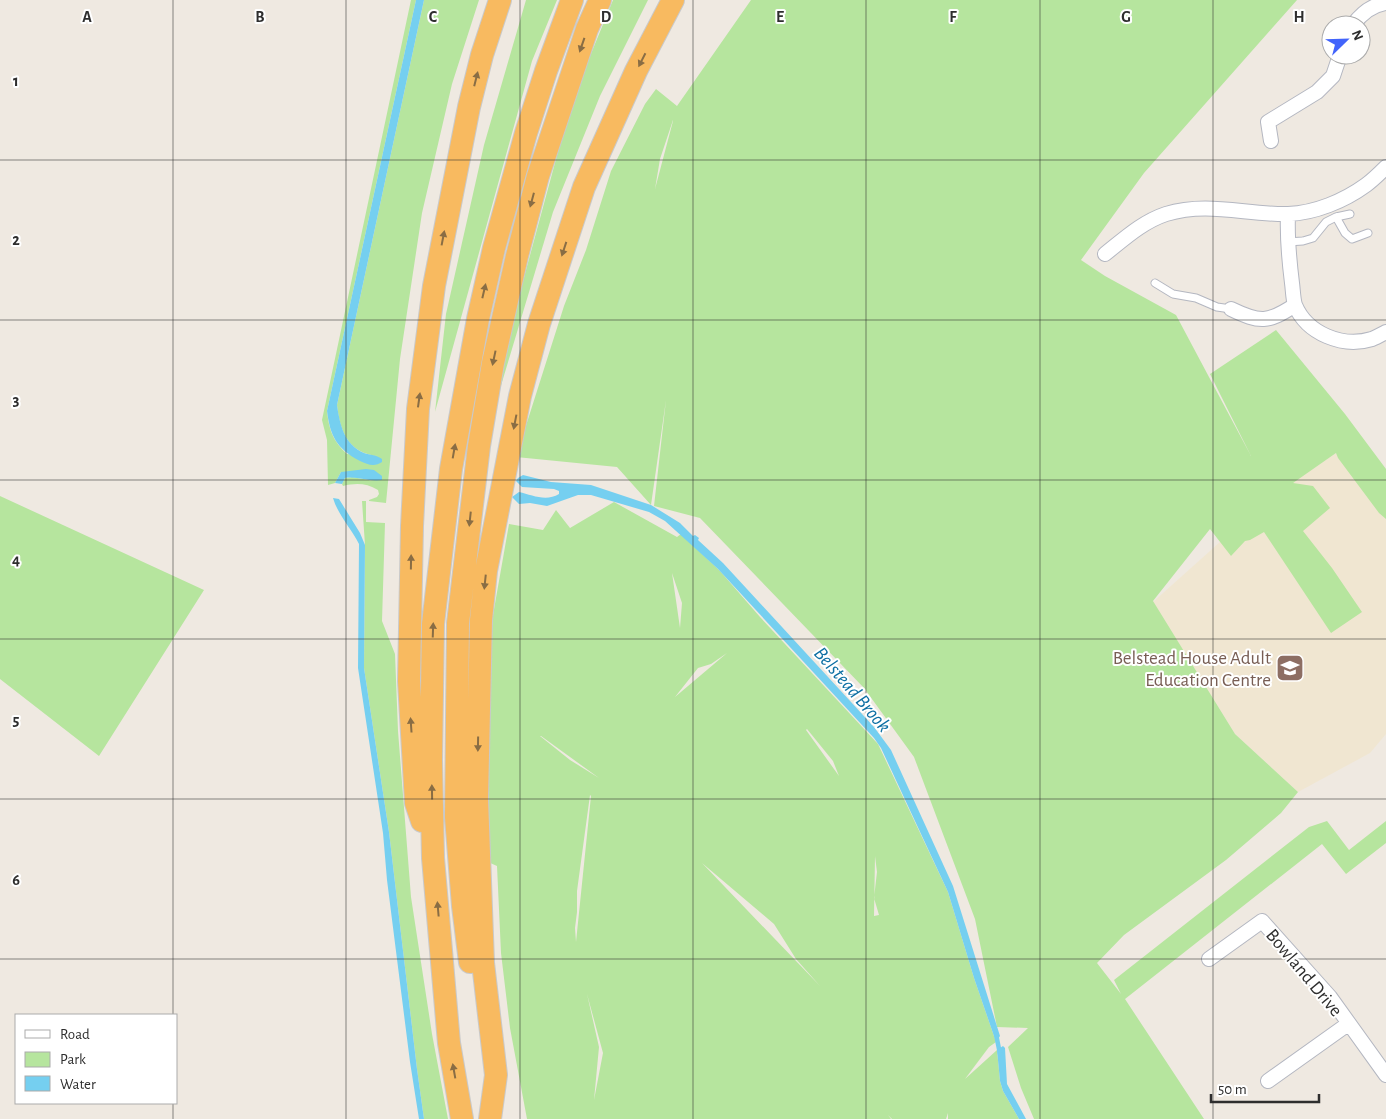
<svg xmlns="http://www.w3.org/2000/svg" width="1386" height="1119" font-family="'Alegreya Sans',sans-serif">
  <rect width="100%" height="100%" fill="#efe9e1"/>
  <!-- education -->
  <path fill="#f0e6d1" d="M1336,453l50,61v220l-16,19 -72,39 -63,-58 -82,-132 67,-60 72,-59z"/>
  <!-- green -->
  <path fill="#b6e59e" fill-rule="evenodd" d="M411,0h5l-89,411c2,19 6,30 20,43l32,2c-31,-2 -39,-25 -42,-51l87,-405h55l-27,84 -30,129 -22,146 -14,144 -17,-2v-1l8,-3 2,-3 -1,-4c-12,-7 -22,-7 -35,-4l-1,-2 3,-6 7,-1 22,4 -33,-9 -6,11 -7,2 -1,-45 -5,-20z
    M526,0h31l-25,61 -97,351 11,-98 38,-169z
    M613,0h35l-48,96 -47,116 -56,187 9,-55 66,-244z
    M751,0h546l-153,173 -63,87 24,16 71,39 75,141 -41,-82 66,-44 69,84 41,55v50l-7,-6 -41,-55 -2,-5 -43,30 20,3 17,22 -27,23 29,37 30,44 -31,21 -67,-101 -14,8 -5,1 -14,15 -21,-27 -57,72 82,133 63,58 -17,21 -55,47 -102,75 -27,28 24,31 -7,-14 195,-153 18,-6 22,29 37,-29v22l-40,31 -24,-30 -197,155 79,120h-170l-13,-31 -13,-41 20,-19 -31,-1 -22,-108 -61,-162 -50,-69 -164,-170 -46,-12 12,-106 -15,105 -34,-38 -101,-10 48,-151 22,-56 25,-79 34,-67 11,-15 21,17zM673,120v1l-18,68 5,-30z
    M0,496l204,94 -105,166 -99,-77z
    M362,501h4v21l19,1 -3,98 13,33 3,77 13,166 21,137 16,85h-24l-7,-50 -28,-237 -25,-164 1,-123z
    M614,502l63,35 4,-3 39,37 40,46 118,127 70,148 26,86 22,64 -7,5 -24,32 32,-29 3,31 3,10 16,28h-71v-6l-2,6h-54l-4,-4 3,4h-364l-17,-91 -9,-75 -4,-87 -9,-4 -2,-162 7,-85 16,-91 34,6 13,-20 14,18zM672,573l10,30 -2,25zM727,653l-52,44 23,-29 13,-4zM807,729l26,32 6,15 -33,-46zM540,736h1l58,42 -29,-18zM590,795l1,1 -15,146 -1,-14 2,-16v-21zM875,856l2,16 -3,26 5,17 -5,1zM702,863l72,61 22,35 24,27zM587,994l16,59 -9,47 5,-53z"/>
  <!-- water -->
  <path fill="#75cff0" d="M416,0h8l-87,405c3,20 7,39 27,48 6,2 13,2 18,6v3c-7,5 -14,3 -22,-1 -23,-12 -30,-25 -33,-50z
    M366,469l8,1 8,6v4c-13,2 -24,-4 -37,-2l-3,6 -7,-1 6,-11z
    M523,475l28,7 40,3 60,20 29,18 13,13 2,-1 4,3 -1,2 25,23 151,164 17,23 62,136 47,150 -4,6 -22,-64 -26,-86 -67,-144 -7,-10 -156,-169 -53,-48 -16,-9 -58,-17h-13l-31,11 -17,-3 -11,1 -7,-7 7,-5c13,3 27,10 40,2v-3l-5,-2 -32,-2 -6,-6 2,-3z
    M333,498l6,1 21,34 5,12 -1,123 25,164 28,237 7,50h-5l-9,-57 -23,-182 -4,-47 -25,-165 1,-124c-8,-16 -21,-29 -26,-46z
    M1003,1046l2,2 2,36 19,35h-7l-16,-28 -3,-10 -3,-31z"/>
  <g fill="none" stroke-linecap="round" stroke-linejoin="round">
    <!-- stream -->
    <path stroke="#75cff0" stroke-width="4.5" d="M996,1034l4,20"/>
    <defs>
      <path id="service" d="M1336,217l9,16 7,6 16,-6
        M1287,242l16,-1 10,-3 13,-16 10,-5 14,-3
        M1155,283l18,11 23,4 21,9 14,2"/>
      <path id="minor" d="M1353,25c8,-11 19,-20 33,-22
        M1271,141l-3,-19 49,-30 16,-16 7,-21
        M1288,214c-1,23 1,45 4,69 1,7 1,16 3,22 12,29 48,43 77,34 5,-2 10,-5 14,-7
        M1105,254c19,-15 37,-32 61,-40 42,-13 80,1 122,0 27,-1 56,-13 78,-29 7,-5 14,-12 20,-18
        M1231,309c29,14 37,14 64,-4
        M1209,959l53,-38 68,76 56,78
        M1268,1081l80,-57"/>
      <path id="trunk" d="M422,821l-6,-18 -7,-122 3,-155 6,-117 16,-123 35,-179 13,-52 18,-55
        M470,962l-7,-56 -7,-89 2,-194 21,-177 14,-83 24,-107 21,-80 49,-147 13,-29
        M462,1119l-13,-76 -16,-185 -2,-98 2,-136 18,-155 27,-150 16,-71 32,-115 20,-62 26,-71
        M490,1119l6,-44 -13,-112 -6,-164 4,-179 5,-49 34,-175 19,-72 45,-137 52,-116 37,-71"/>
    </defs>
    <!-- service casing -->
    <use href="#service" stroke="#b4b7c1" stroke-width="9"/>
    <!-- minor casing -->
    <use href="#minor" stroke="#b4b7c1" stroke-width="16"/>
    <!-- trunk casing -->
    <use href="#trunk" stroke="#c9c9c9" stroke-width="24"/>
    <!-- service -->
    <use href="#service" stroke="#fff" stroke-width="7"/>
    <!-- minor -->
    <use href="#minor" stroke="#fff" stroke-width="14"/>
    <!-- trunk -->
    <use href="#trunk" stroke="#f8ba60" stroke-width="22"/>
  </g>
  <!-- one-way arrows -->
  <defs><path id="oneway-solid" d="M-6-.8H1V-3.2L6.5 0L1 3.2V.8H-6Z" transform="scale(1.25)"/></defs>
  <g fill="#896d44">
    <use href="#oneway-solid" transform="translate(582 45) rotate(109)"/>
    <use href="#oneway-solid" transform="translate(642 60) rotate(117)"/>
    <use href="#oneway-solid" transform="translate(476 79) rotate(-76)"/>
    <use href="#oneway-solid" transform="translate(532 200) rotate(105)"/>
    <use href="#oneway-solid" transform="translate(443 238) rotate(-79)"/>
    <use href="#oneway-solid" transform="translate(564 249) rotate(108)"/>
    <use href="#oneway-solid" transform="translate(484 291) rotate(-77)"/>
    <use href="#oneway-solid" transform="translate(494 358) rotate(102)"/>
    <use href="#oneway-solid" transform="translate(419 400) rotate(-82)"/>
    <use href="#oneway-solid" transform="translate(515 422) rotate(101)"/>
    <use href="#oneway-solid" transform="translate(454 451) rotate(-80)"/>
    <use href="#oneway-solid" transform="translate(470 519) rotate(96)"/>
    <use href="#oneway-solid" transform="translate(411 562) rotate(-89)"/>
    <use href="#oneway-solid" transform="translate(485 582) rotate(96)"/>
    <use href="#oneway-solid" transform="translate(433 630) rotate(-88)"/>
    <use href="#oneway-solid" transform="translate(411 725) rotate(-94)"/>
    <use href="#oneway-solid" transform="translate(478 744) rotate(91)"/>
    <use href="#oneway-solid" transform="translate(432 792) rotate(-91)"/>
    <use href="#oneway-solid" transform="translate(438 909) rotate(-95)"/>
    <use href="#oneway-solid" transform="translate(454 1071) rotate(-100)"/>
  </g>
  <!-- grid -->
  <path fill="none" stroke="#2e2e2e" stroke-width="1" stroke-opacity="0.55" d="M173,0v1015M346,0v1119M520,0v1119M693,0v1119M866,0v1119M1040,0v1119M1213,0v1119M0,160h1386M0,320h1386M0,480h1386M0,639h1386M0,799h1386M0,959h1386M173,1103v16"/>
  <!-- icons -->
  <defs>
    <symbol id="school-square" viewBox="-11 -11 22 22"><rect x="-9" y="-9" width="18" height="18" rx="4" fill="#8d6e63" stroke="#fff"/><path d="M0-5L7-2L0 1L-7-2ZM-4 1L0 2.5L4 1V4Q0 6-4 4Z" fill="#fff"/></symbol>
  </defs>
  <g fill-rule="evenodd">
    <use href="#school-square" x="1274" y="652" width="32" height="32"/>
  </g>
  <g text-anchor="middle" stroke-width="4" stroke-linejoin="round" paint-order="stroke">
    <!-- education labels -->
    <g font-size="19" fill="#785e54" stroke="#fff" text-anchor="end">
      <text x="1271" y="664">Belstead House Adult<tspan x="1271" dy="22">Education Centre</tspan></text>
    </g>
    <!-- street labels -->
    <g font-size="19" fill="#2e2e2e" stroke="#fff">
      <text transform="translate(1305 972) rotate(50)" y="7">Bowland Drive</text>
    </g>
    <!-- water labels -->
    <g font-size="20" font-style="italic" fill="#0d6fa3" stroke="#fff">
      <text transform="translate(853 689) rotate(49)" y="7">Belstead Brook</text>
    </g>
  </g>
  <g font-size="16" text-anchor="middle" font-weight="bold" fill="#2e2e2e" stroke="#fff" stroke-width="4" stroke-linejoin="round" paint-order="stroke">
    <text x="87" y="22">A</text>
    <text x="260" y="22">B</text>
    <text x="433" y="22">C</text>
    <text x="606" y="22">D</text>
    <text x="780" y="22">E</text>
    <text x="953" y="22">F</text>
    <text x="1126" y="22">G</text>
    <text x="1299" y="22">H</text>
    <text x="16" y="86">1</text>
    <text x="16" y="245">2</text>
    <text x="16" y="405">3</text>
    <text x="16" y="565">4</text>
    <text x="16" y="725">5</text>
    <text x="16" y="885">6</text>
  </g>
  <!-- legend -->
  <rect x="15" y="1014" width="162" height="90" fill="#ffffff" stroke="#ababab"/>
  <rect x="25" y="1030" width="25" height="8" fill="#ffffff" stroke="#ababab"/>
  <text x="60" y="1039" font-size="15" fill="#2e2e2e">Road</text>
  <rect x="25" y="1052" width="25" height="15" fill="#b6e59e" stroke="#ababab"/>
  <text x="60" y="1064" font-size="15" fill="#2e2e2e">Park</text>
  <rect x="25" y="1076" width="25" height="15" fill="#75cff0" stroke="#ababab"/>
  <text x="60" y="1089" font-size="15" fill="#2e2e2e">Water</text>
  <!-- north arrow -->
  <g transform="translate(1346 40) rotate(67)"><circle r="24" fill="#ffffff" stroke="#ababab"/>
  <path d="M0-4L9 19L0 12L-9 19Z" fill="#4264fb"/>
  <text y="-8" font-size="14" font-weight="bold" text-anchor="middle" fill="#2e2e2e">N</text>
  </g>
  <!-- scale -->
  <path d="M1211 1094v8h108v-8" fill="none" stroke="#2e2e2e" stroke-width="2.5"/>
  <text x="1218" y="1094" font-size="15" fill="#2e2e2e" stroke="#ffffff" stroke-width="4" paint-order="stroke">50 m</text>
</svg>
